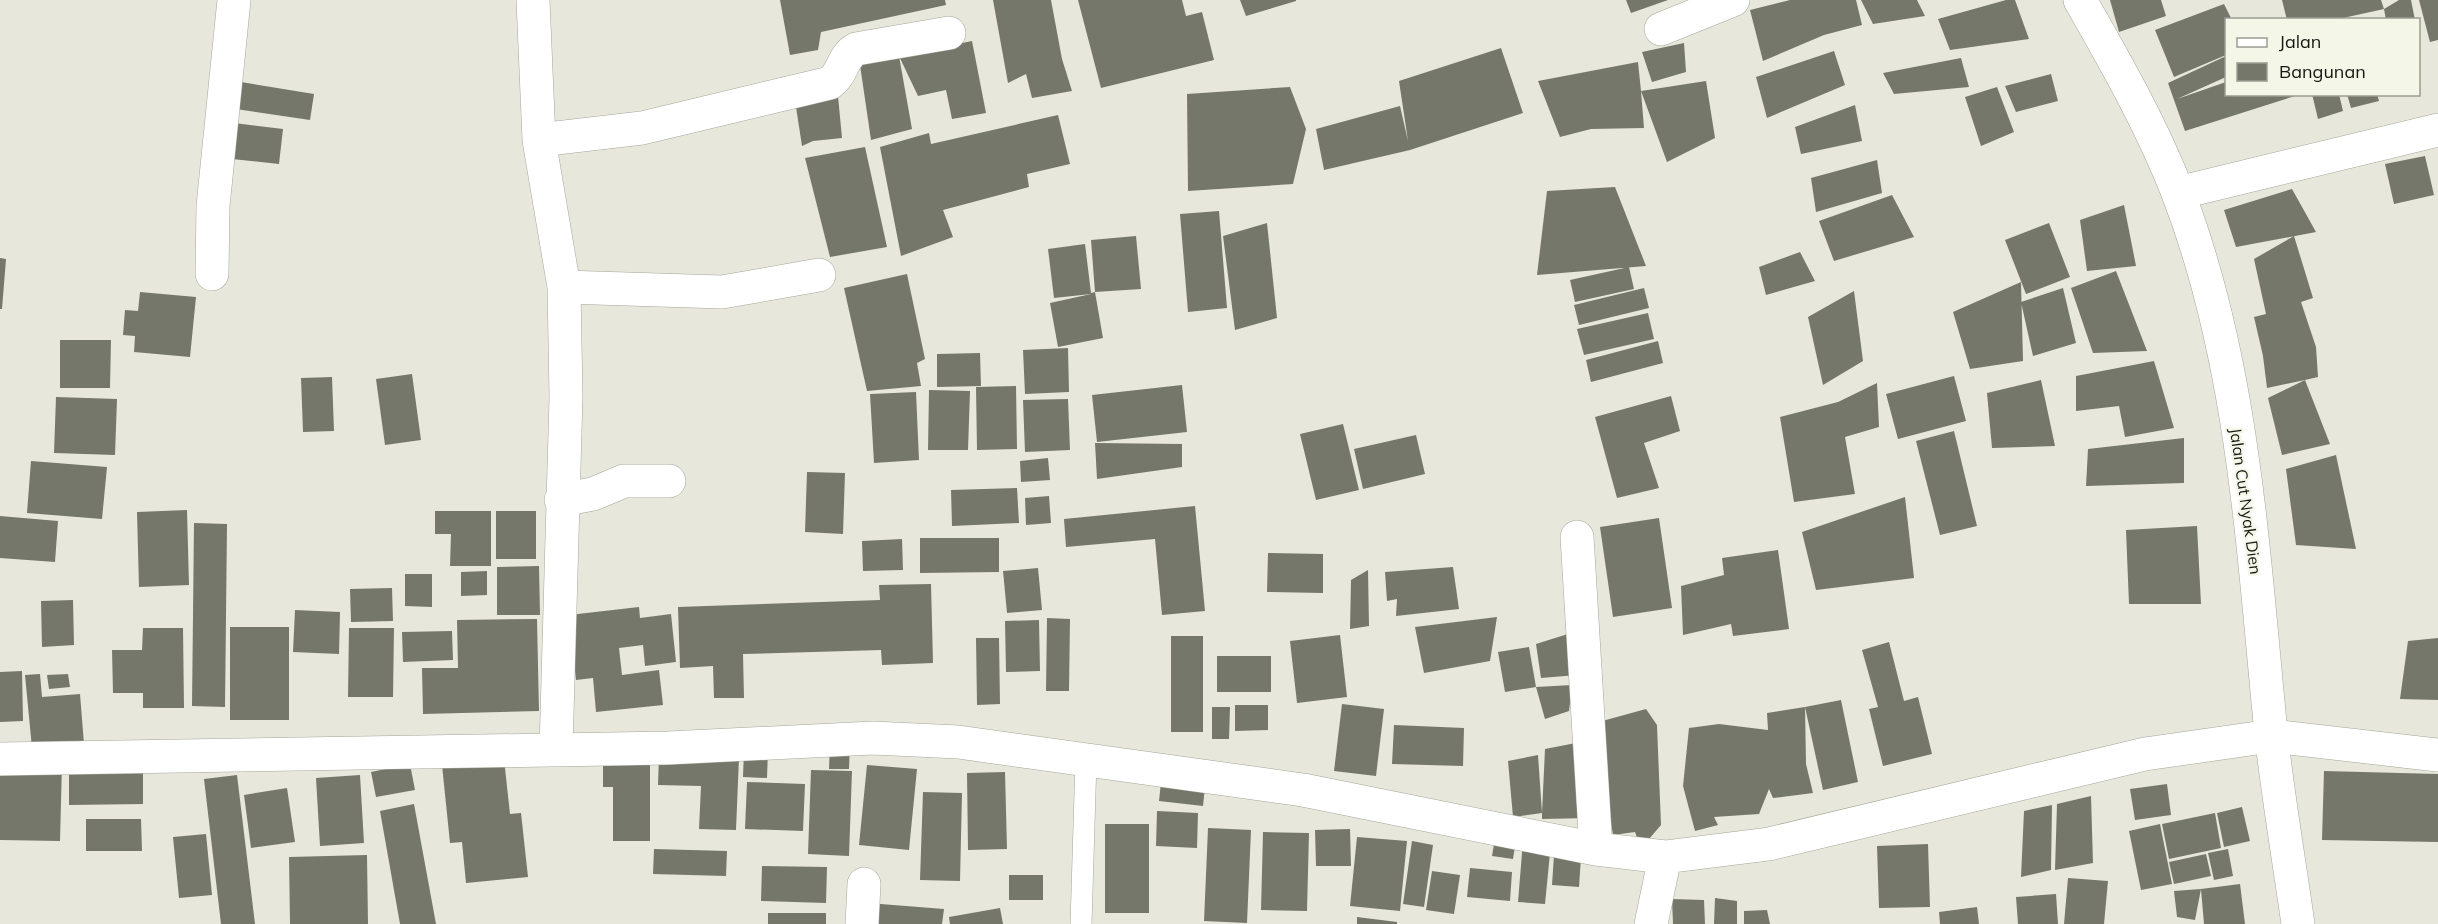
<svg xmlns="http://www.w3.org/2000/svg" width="2438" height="924" font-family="Mulish,sans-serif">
  <rect width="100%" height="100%" fill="#e7e8db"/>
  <!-- building -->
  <path fill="#76776b" d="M780,0h165l1,5 -125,27 -3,18 -28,5z
    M993,0h58l11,59 10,32 -40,7 -6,-24 -18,9z
    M1078,0h104l4,16 16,-4 12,48 -113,28z
    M1240,0h56v1l-50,15z
    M1626,0h42l-37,13z
    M1790,0h66l6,25 -38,10 -61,26 -13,-51z
    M1861,0h56l8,16 -52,8z
    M2006,0h9l14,39 -79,11 -12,-31z
    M2110,0h51l5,16 -47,16z
    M2282,0h99l3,9 -50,11h-47z
    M2399,0h12l4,20h-29l-2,-11z
    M2419,0h19v40l-8,2z
    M2224,4l8,16h-6v35l-52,22 -19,-47z
    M972,41l14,72 -34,6 -6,-29 -28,6 -19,-40z
    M1684,43l2,29 -34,10 -10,-30z
    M1501,48l22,65 -113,37 -86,20 -8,-41 84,-23 8,35 -9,-60z
    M1834,51l11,34 -78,33 -11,-41z
    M899,56l13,73 -41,11 -11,-75z
    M2226,56v21l-49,22 49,-17v12l72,1 -113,36 -17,-48z
    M1961,58l8,29 -75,7 -11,-21z
    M1638,62l3,29 65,-10 9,57 -48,24 -26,-71 3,37 -53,1 -31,8 -22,-56z
    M2051,74l7,27 -42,11 -11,-26z
    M241,82l73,12 -4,26 -74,-11z
    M1290,87l16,42 -13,55 -105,7 -1,-97z
    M1997,87l17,45 -33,14 -16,-49z
    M794,94l44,2 4,42 -29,3 -11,5z
    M2312,94h27l4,17 -25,8z
    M2347,94h30l2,7 -28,7z
    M1855,105l7,36 -61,13 -6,-27z
    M1058,115l12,49 -43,10 2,13 -86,23 10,27 -52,19 -21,-109 49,-14 2,11z
    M226,122l57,7 -4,35 -57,-6z
    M865,147l22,100 -57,10 -25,-99z
    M2425,156l9,39 -40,9 -9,-40z
    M1877,160l5,33 -66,19 -5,-34z
    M1615,187l31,79 -109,9 10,-84z
    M2292,189l24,43 -80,15 -12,-37z
    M1892,195l22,42 -80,24 -15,-40z
    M2124,205l12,61 -49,5 -7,-51z
    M1219,211l8,97 -39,4 -8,-98z
    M1267,223l10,95 -42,12 -12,-94z
    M2049,223l21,54 -44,17 -21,-54z
    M1136,236l5,53 -46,3 -4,-52z
    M2294,236l19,62 -12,4 15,45 2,30 -13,3 25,64 -48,11 -14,-57 37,-18 -38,8 -4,-32 -9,-39 12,-3 -12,-55z
    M1085,244l6,49 4,-1 8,46 -45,9 -8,-44 41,-9 -37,4 -6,-49z
    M1800,252l15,29 -49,14 -7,-28z
    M0,258l6,1 -4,50h-2z
    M1629,267l5,22 -59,13 -5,-22z
    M2116,271l31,80 -54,2 -22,-65z
    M907,274l18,85 -8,4 4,23 -54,5 -23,-103z
    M2021,282l2,79 -53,8 -17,-57z
    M1644,288l5,20 -70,17 -5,-20z
    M2063,288l13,55 -43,13 -12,-54z
    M1854,291l9,70 -40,24 -15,-68z
    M140,292l56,5 -6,60 -56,-5 1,-16 -12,-1 2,-25 13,1z
    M1648,313l6,26 -70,16 -7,-26z
    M60,340h51l-1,48h-50z
    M1658,341l5,22 -72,19 -5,-22z
    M1068,348l1,44 -44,2 -2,-44z
    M980,353l1,33 -44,1v-33z
    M2154,361l20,67 -49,9 -6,-31 -43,5v-35z
    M412,374l9,66 -36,5 -9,-66z
    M1954,376l12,45 -68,18 -12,-45z
    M332,377l2,54 -31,1 -2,-54z
    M2041,380l14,66 -63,2 -5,-55z
    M1877,383l2,44 -34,10 10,57 -61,8 -14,-85 58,-15z
    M1182,385l5,47 -90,10 -5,-47z
    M1016,386l1,63 -40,1 -1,-63z
    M929,390l41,1 -2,59h-40z
    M916,392l3,68 -45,3 -4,-69z
    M1671,396l9,35 -36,12 15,45 -42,10 -22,-81z
    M56,397l61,2 -2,56 -61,-2z
    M1068,399l2,51 -45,2 -2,-52z
    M1343,424l16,66 -43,10 -16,-66z
    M1954,431l23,95 -37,9 -24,-94z
    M1416,435l9,39 -62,15 -9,-40z
    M2184,438v45l-98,3 2,-37z
    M1095,443l87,1v23l-85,12z
    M2336,455l20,94 -60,-4 -10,-76z
    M1048,458l2,22 -29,2 -1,-21z
    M31,461l76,6 -5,52 -75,-6z
    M807,472l38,1 -2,61 -38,-2z
    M1017,488l2,35 -67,3 -1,-36z
    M1049,496l2,27 -25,2 -1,-27z
    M1905,497l9,81 -98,12 -14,-58z
    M1195,506l10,105 -43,4 -7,-76 -89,8 -2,-28z
    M187,510l2,75 -50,2 -2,-75z
    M435,511h56v55h-41l1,-32h-16z
    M496,511h40v48h-40z
    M0,516l58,5 -3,41 -55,-4z
    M1659,518l13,90 -59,9 -13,-90z
    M194,523l33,1 -2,183 -33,-1z
    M2197,526l4,78h-72l-3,-74z
    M920,538h79v34l-79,1z
    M902,539l1,31 -40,1 -1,-30z
    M1778,550l11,79 -56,7 -2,-12 -48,11 -2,-49 43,-11 -2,-17z
    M1268,553l55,1v39l-56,-1z
    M539,566l1,49h-43v-48z
    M1453,567l6,42 -63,7 1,-17 -10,2 -2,-29z
    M1038,568l4,42 -35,3 -4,-42z
    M1368,570l1,56 -19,3 1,-49z
    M487,571v24l-26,1v-24z
    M405,574h27v33l-27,-1z
    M931,584l2,79 -51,2 -1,-15 -138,4 1,44h-30l-1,-32 -33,2 -2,-61 202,-7 -1,-15z
    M392,588l1,33 -42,1 -1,-33z
    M73,600l1,45 -32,2 -1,-46z
    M639,607l1,11 31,-4 5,48 -31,4 -2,-21 -24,3 3,27 37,-5 4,35 -67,7 -3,-34 -17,2 -7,-65z
    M295,610l45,2 -1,42 -46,-2z
    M1497,617l-7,44 -66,12 -9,-46z
    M1047,618l23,1 -1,72h-23z
    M537,619l2,92 -116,3 -1,-46h36l-1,-48z
    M1039,620l1,51 -34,1 -1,-51z
    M230,627h59v93h-59z
    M143,628h40l1,80h-41v-15h-30l-1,-43h30z
    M349,628h45l-1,69h-45z
    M452,631l1,29 -50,2 -1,-30z
    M1571,633l6,42 -36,3 -5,-34z
    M1340,635l7,62 -50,6 -7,-62z
    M1171,636h32v96h-32z
    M976,638h23l1,66 -23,1z
    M2438,638v62l-38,-1 8,-58z
    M1889,642l15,59 14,-4 14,57 -49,12 -14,-57 9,-2 -16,-57z
    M1529,647l7,40 -31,5 -7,-40z
    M1217,656h54v36h-54z
    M22,671l1,50 -23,1v-50z
    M40,674l2,23 38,-3 4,50 -52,4 -7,-73z
    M68,674l2,13 -21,2 -2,-14z
    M1572,685l-3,26 -24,8 -9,-32z
    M1841,700l17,82 -35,8 -18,-83z
    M1342,704l42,5 -8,67 -42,-5z
    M1235,705h33v25l-33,1z
    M1212,707h18l-1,32h-17z
    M1805,707l1,57 7,29 -40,5 -4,-9 -10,25 -45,3 4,8 -23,6 -12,-45 6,-58 30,-4 49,6 -1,-17z
    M1646,709l11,16 4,100 -12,14 -11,1 -3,-8 -22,3 -18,-112z
    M1394,725l70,3 -1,38 -71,-2z
    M1586,741l4,77 -48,1v-6l-29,4 -5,-56 30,-6 4,58 3,-64z
    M830,742l20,1 -1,26h-20z
    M744,750l24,1 -1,27 -24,-1z
    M659,756l80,2 -3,72 -37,-1 2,-43 -43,-1z
    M69,758h74v46l-74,1z
    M504,759l6,55 11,-1 7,64 -62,6 -4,-41 -12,1 -8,-78z
    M603,759h47v82h-37v-54h-10z
    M0,763l62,1 -2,77 -60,-1z
    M410,764l5,26 -39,7 -5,-25z
    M867,765l50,4 -8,81 -50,-5z
    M811,770l41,1 -3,85 -41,-2z
    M2324,771l114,3v68l-116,-2z
    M1005,772l2,77 -39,1 -1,-77z
    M1162,773l44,4 -3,29 -44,-5z
    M237,775l18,149h-34l-17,-145z
    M360,775l4,68 -44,3 -4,-68z
    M747,782l58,2 -2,47 -58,-2z
    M2167,784l4,31 -36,5 -5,-31z
    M287,788l8,54 -44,6 -7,-53z
    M923,792l39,1 -2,88 -40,-1z
    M2091,796l2,67 -38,7 2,-66z
    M414,804l22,120h-36l-20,-113z
    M2052,805l-1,65 -30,7 3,-66z
    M2242,807l8,34 -26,6 -7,-34z
    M1157,811l41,2 -1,35 -41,-2z
    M2215,813l6,35 -52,11 -7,-35z
    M86,819h55l1,32h-56z
    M1105,824h44v89h-44z
    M2160,824l12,60 -31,6 -12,-59z
    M1208,828l43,2 -4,93 -43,-2z
    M1350,829l1,37h-35l-1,-36z
    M1263,832l46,1 -2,78 -46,-1z
    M206,834l6,61 -33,3 -6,-61z
    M1357,837l50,4 -7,70 -50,-5z
    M1495,838l21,2 -3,19 -21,-3z
    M1412,841l21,4 -9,62 -21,-3z
    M1523,841l28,2 -6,61 -27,-2z
    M1928,844l2,63 -51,1 -2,-62z
    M654,849l73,2 -1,25 -73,-2z
    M2228,849l5,27 -19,4 -6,-27z
    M2206,854l5,22 -37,8 -5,-22z
    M367,855l1,69h-78l-1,-67z
    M1554,855l27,2 -2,30 -27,-2z
    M762,866l65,1 -1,36 -65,-2z
    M1470,868l42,4 -2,29 -43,-4z
    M1432,871l28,4 -6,39 -28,-4z
    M1009,875h34v25h-34z
    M2068,878l40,3 -4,43h-40z
    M2240,884l5,40h-41l-3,-35z
    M2201,889l-6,31 -18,-3 -3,-26z
    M2056,894l2,30h-40l-2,-27z
    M1715,898l22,3v23h-23z
    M1672,899l32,1 1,24h-32z
    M868,903l76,6 -2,15h-77z
    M1977,907l2,17h-39l-1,-12z
    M1000,908l3,16h-53l-1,-7z
    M1767,910l3,14h-26v-13z
    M768,913h58v11h-58z
    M1357,917l40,5v2h-40z"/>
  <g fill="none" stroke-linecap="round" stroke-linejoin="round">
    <defs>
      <path id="lane" d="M1081,924l5,-164"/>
      <path id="street" d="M533,0l6,140 25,147 2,110 -10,353
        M1661,29l72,-29
        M539,140l103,-12 188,-45c13,-9 12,-26 26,-34l93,-16
        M2178,193l260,-63
        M212,274l1,-68 21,-206
        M564,287l158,5 97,-17
        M561,500l32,-6 31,-13h45
        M1577,537l19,312
        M0,759l668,-11 205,-10 85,4 345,48 293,59 69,8 104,-13 376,-90 126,-18 167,19
        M862,924l2,-40
        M1651,924l14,-67"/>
      <path id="secondary" d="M2080,0c36,63 72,126 98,193 66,172 75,359 93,540 7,64 18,127 27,191"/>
    </defs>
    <!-- lane casing -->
    <use href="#lane" stroke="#a5a69a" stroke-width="22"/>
    <!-- street casing -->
    <use href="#street" stroke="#a5a69a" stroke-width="34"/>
    <!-- secondary casing -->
    <use href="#secondary" stroke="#a5a69a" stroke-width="34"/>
    <!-- lane -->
    <use href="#lane" stroke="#fff" stroke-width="21"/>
    <!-- street -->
    <use href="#street" stroke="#fff" stroke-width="33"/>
    <!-- secondary -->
    <use href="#secondary" stroke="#fff" stroke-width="33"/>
  </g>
  <g text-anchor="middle" stroke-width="4.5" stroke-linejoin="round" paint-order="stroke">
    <!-- street labels -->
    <g font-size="16" fill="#171712" stroke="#f4f6e8">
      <text transform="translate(2246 501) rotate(82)" y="6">Jalan Cut Nyak Dien</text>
    </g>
  </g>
  <!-- legend -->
  <rect x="2225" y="18" width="195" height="78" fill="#f4f6e8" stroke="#9c9d92" stroke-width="1.5"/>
  <rect x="2237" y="38" width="30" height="9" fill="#ffffff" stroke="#9c9d92" stroke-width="1.5"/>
  <text x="2279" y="48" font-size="18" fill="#171712">Jalan</text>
  <rect x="2237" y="63" width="30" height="18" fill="#76776b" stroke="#9c9d92" stroke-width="1.5"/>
  <text x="2279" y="78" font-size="18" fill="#171712">Bangunan</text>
</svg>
